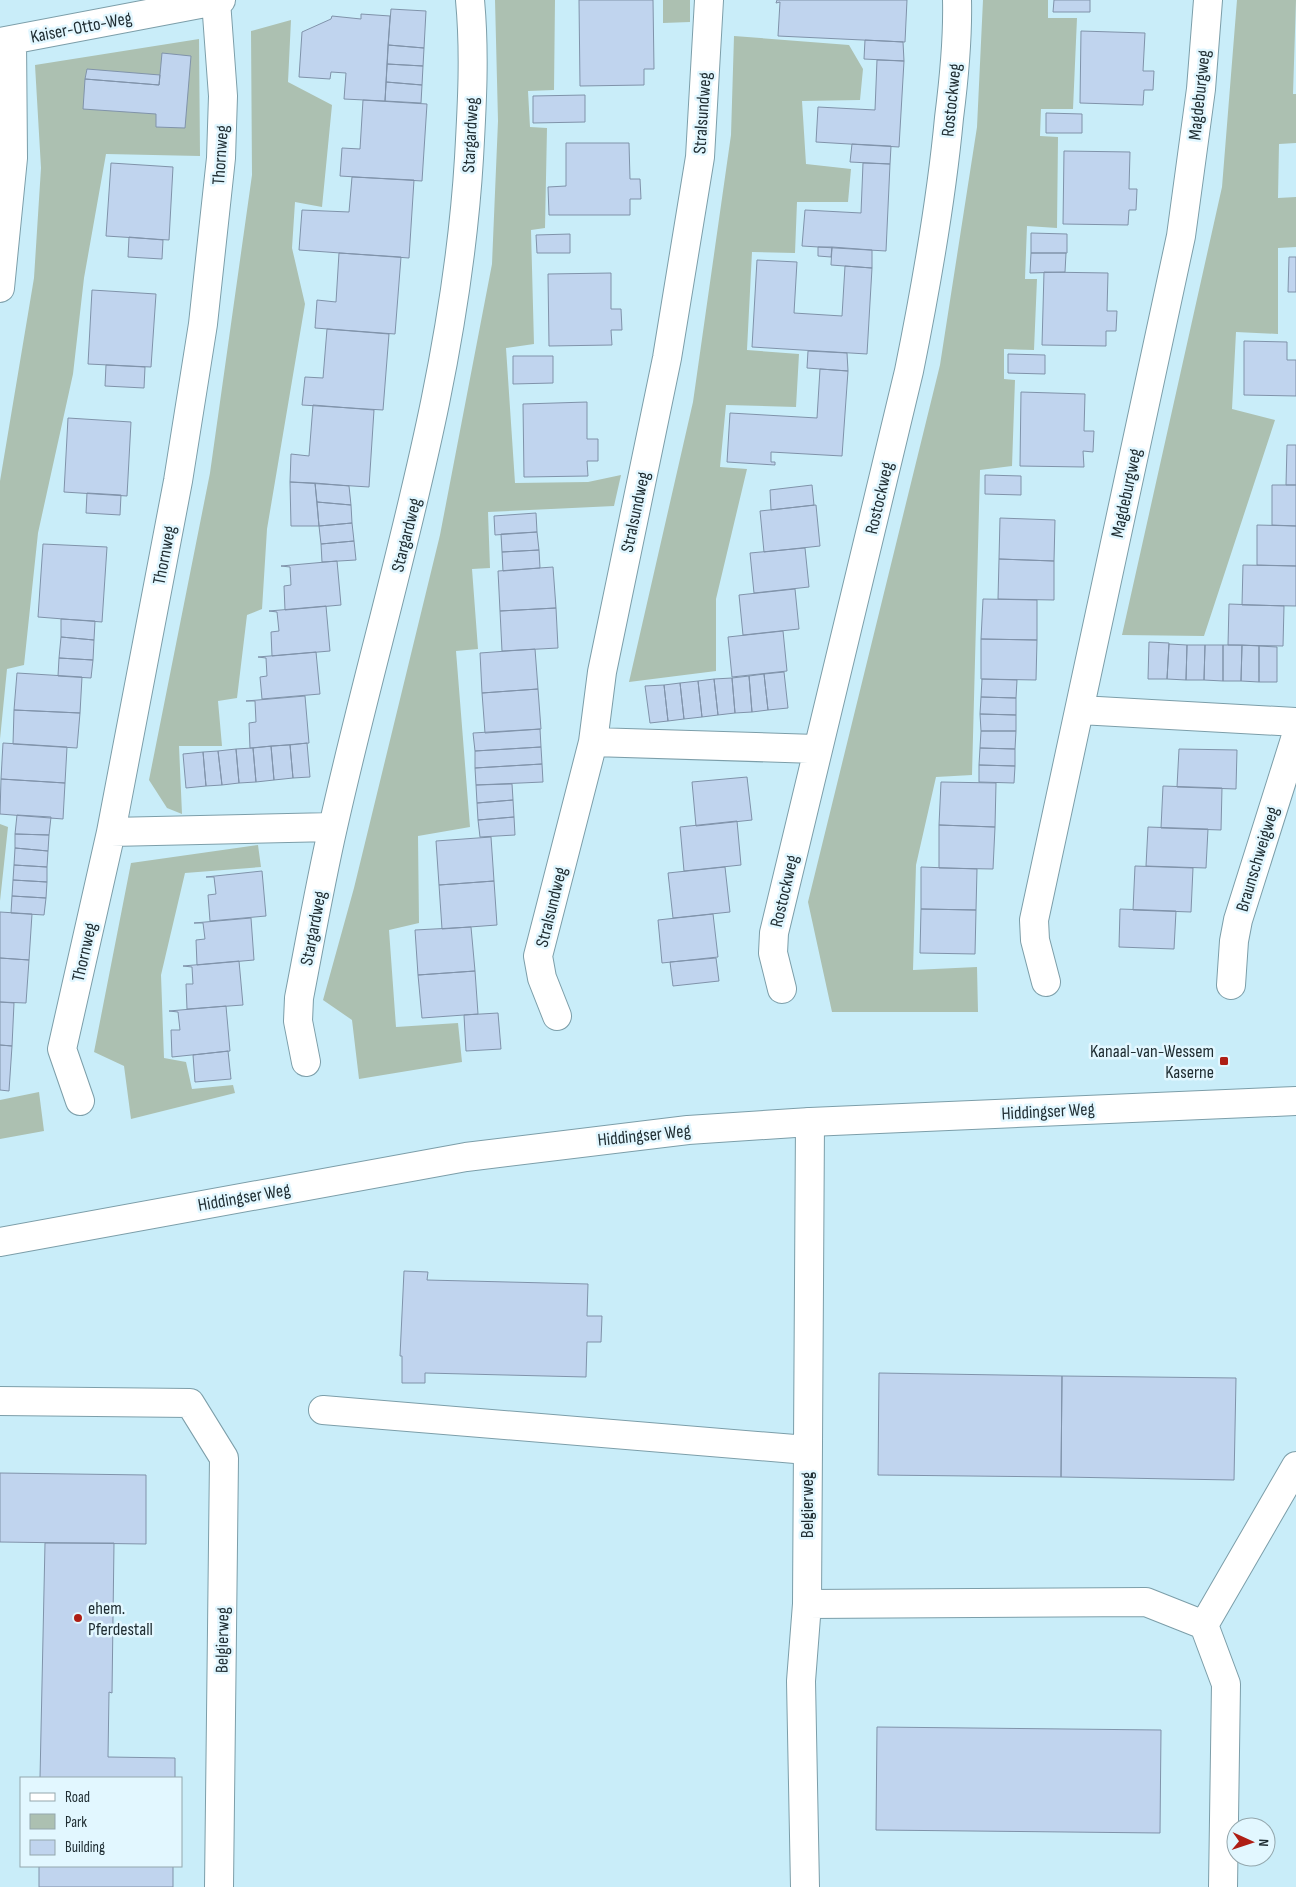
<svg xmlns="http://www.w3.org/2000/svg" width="1296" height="1887" font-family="'Sofia Sans Condensed',sans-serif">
  <rect width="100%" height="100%" fill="#c9edf9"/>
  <!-- green -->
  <path fill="#acc0b1" d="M495,0h60l-1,90 -26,1 2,36 17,1 -2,100 -14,2 3,114 -28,4 9,135 73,-1 33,-7 -7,31 -126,6 2,56 -18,1 6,80 -22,2 14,176 -52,9 1,87 -30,7 7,97 62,-4 4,39 -103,17 -7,-59 -29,-20 31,-112 86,-353 52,-271 6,-143z
    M663,0h27v22l-27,1z
    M983,0h65v18h29l-4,91h-32l-1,27 18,1 -1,91 -30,-2 -2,53h12l-3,71 -30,-1v30l11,1 -3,86 -32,4 -8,305 -36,2 -20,88 -3,105 64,-3 1,45h-146l-24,-110 132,-537 37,-238z
    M1237,0h59l-3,94h3v49l-17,1 -1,54 18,-1v50l-18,1v86l-42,-2 -4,77 43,11 -71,216 -82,-1 100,-448z
    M291,20l-3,62 44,23 -10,102 -27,-5 -3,46 13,56 -38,225 -5,80 -15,6 -10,83 -19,3 4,45h-43l3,68 -15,-6 -18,-28 61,-307 42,-298 -1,-144z
    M734,36l115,9 14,24 -3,31 -58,1 4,63 45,5 -3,33h-51l-2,51 -43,-1 -5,98 52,4 -3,53 -70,-2 -6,62 27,2 -31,130v72l-87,11 64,-280 38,-267z
    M199,39l1,117 -94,-2 -22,124 -11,96 -35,159 -14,132 -17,4 -7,70v-258l34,-203 7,-110 -6,-103z
    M0,824l8,3 -8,74z
    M258,845l3,22 -76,6 -24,102 3,83 22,4 6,27 41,-4 2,8 -104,26 -7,-53 -30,-14 37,-189z
    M39,1092l5,39 -44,8v-39z"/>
  <!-- building -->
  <path fill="#c0d4ee" stroke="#8093aa" d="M579,0h74l1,69h-10v16l-64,1z
    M777,0h130l-2,42 -127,-6 2,-34 -4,1z
    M1054,0h36v12h-37z
    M391,9l35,2 -2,37 -36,-3z
    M361,14l29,2 -5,85 -41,-2 2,-26 -15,-1 -1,7 -31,-2 3,-45 29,-13 1,-3 29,3z
    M1081,31l64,2 -2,38h11l-1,19h-9l-1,15 -63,-2z
    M865,40l38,2 1,19 -40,-2z
    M388,45l36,3 -1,18 -36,-2z
    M162,53l29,3 -6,72 -29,-1v-13l-73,-5 2,-30 74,6z
    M877,60l27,1 -5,86 -83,-5 2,-35 57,3z
    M387,64l36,2 -1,19 -36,-3z
    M87,69l73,6 -1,10 -74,-6z
    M386,82l36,3 -1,18 -36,-2z
    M585,95v27l-52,1v-27z
    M363,100l64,4 -5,77 -82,-5 2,-28 18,1z
    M1046,113l36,1v19h-36z
    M566,143h63l1,36h10l1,20h-11v16h-81l-1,-28 18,-1z
    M852,144l39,2 -1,18 -40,-2z
    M1064,151l66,1 -1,37h8l-1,21h-7l-1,15 -65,-1z
    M111,163l62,4 -4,73 -63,-4z
    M863,163l27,1 -4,87 -84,-5 3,-36 56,3z
    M352,177l62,3 -5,78 -110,-8 3,-40 47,2z
    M1031,233l36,1v19h-36z
    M570,234v19h-33l-1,-18z
    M129,237l34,3 -1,19 -34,-2z
    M818,247h14l-1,10 -13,-1z
    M832,247l40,3v18l-41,-3z
    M339,253l62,4 -6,77 -80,-6 2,-28 19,2z
    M1031,253h35l-1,19 -35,1z
    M1289,257h7v35h-8z
    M757,260l40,2 -3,51 48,3 3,-50 27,2 -5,86 -115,-7z
    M1044,272l64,1 -1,38h10l-1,20h-10v15l-64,-1z
    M611,273v36h10l1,21h-11l1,15 -63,1 -1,-72z
    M92,290l64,4 -5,73 -63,-3z
    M327,329l62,5 -6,76 -81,-5 3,-28 18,1z
    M1244,341l43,1v18h9v36l-52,-1z
    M808,351l39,2 1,18 -41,-3z
    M1008,354l37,1v19l-37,-1z
    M513,356h40v27l-40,1z
    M106,365l39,2 -1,21 -39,-2z
    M820,369l28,2 -6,85 -71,-4v10h4v3l-48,-3 3,-49 87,5z
    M1021,392l64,2 -1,37h10l-1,21 -10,-1 1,16 -64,-1z
    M587,402v37h11v22h-11l1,15 -64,1 -1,-73z
    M313,405l61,5 -5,77 -79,-5 1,-28 18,2z
    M68,418l63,4 -4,74 -63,-4z
    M1287,445h9v40h-10z
    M985,475l36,1v19l-36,-1z
    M290,482l25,1 4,43h-28z
    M315,483l34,3 2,19 -34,-3z
    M812,485l2,20 -43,5 -1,-20z
    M1272,485h24v41l-24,-1z
    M87,493l34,2 -1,20 -34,-2z
    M317,502l34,3 1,18 -33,3z
    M816,505l4,41 -56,6 -4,-41z
    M536,513l1,19 -42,3 -1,-19z
    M1000,518l55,2 -1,41 -55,-2z
    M352,523l2,18 -33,3 -2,-18z
    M1257,525l39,1v40l-39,-1z
    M537,532l2,18 -37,2 -1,-18z
    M354,541l2,19 -34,2 -1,-18z
    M43,544l64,3 -5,75 -64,-5z
    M805,548l4,39 -55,6 -4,-40z
    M539,550l1,18 -37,3 -1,-19z
    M999,559l55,2v39l-56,-1z
    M337,561l4,44 -56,5 -1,-24 7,-1 -1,-18 -9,-1z
    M1243,565l53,1v40l-54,-1z
    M553,567l3,41 -56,3 -2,-40z
    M795,589l4,40 -56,6 -4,-40z
    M983,599l54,1v40l-56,-1z
    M1229,604l55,2 -1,40 -55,-1z
    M326,606l4,45 -58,5 -1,-24 8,-1 -2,-19 -8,-1z
    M556,608l2,40 -56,3 -2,-40z
    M61,619l34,2 -1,19 -33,-3z
    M783,631l4,40 -55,6 -4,-40z
    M61,637l33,3 -1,20 -34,-2z
    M981,639l56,1 -1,40 -55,-1z
    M1149,642l20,1 -2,36h-19z
    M1169,644l18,1 -1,35 -19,-1z
    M1187,645h18l-1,35h-18z
    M1205,645h18v36l-19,-1z
    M1223,645h19l-1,36h-18z
    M1242,645l17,1v36l-18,-1z
    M1259,646l18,1v35h-18z
    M535,649l3,40 -56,4 -2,-40z
    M316,652l4,42 -58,5 -2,-22 7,-1 -1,-18 -8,-1z
    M59,658l34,2 -2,18 -33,-2z
    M784,672l4,36 -20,2 -4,-36z
    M17,673l65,4 -2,36 -66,-3z
    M764,674l4,36 -16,2 -3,-36z
    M749,676l3,36 -17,1 -3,-35z
    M732,678l3,35 -17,2 -4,-36z
    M714,679l4,36 -16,2 -4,-36z
    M982,679l35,1 -1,18 -35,-1z
    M698,681l4,36 -18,2 -4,-36z
    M680,683l4,36 -16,2 -4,-36z
    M664,685l4,36 -18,2 -5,-37z
    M538,689l3,40 -56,4 -3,-40z
    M305,696l4,47 -59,5 -1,-25 7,-1 -1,-21h-9z
    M981,697l35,1v17l-36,-1z
    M14,710l66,3 -3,35 -64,-4z
    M980,714l36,1v16h-35z
    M540,729l1,18 -66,4 -2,-18z
    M981,731h35l-1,18 -35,-1z
    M3,743l64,4 -2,36 -64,-4z
    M307,743l3,34 -17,1 -3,-33z
    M290,745l3,33 -19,2 -3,-34z
    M271,746l3,34 -18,2 -3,-34z
    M541,747l1,17 -67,4v-17z
    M253,748l3,34 -17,1 -3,-34z
    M980,748l35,1v17l-36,-1z
    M236,749l3,34 -17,2 -4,-34z
    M1179,749l58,1 -1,39 -59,-2z
    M218,751l4,34 -16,1 -3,-34z
    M203,752l3,34 -20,2 -3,-34z
    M542,764l1,18 -67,3 -1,-17z
    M979,765l36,1 -1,17 -35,-1z
    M747,777l5,43 -56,6 -4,-44z
    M1,779l64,4 -2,36 -63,-5z
    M941,782l55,1 -1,44 -56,-2z
    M512,784l1,16 -36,3 -1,-18z
    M1163,786l59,2 -1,42 -60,-2z
    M513,800l1,17 -36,3 -1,-17z
    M17,815l34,2 -2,18 -34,-1z
    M514,817l1,18 -35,2 -2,-17z
    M737,821l4,44 -57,6 -4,-44z
    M939,825l56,2 -2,42 -54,-1z
    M1148,827l60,2 -2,39 -60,-2z
    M15,834l34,1 -1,16 -33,-3z
    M491,837l3,44 -55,4 -3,-44z
    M15,848l33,3 -1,16 -33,-2z
    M14,865l33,2v15l-34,-2z
    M1135,866l58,2 -2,44 -58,-2z
    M725,867l5,45 -57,6 -5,-45z
    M921,867l56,2 -1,41 -55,-1z
    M262,871l4,45 -56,5 -2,-26 8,-1 -2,-17h-8z
    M13,880l34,2 -1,16 -34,-2z
    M494,881l3,44 -55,4 -3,-44z
    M12,896l34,2 -2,17 -33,-2z
    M921,909l55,1 -1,44 -55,-1z
    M1120,909l56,2 -2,38 -55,-2z
    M0,912l32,2 -3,46 -29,-2z
    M713,914l5,43 -56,6 -4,-43z
    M251,918l3,42 -57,5 -1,-25 9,-1 -2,-16h-9z
    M471,927l4,44 -57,4 -3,-45z
    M0,958l29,2 -3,43 -26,-1z
    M716,958l3,23 -46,5 -3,-24z
    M239,961l4,44 -56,4 -1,-25h7l-1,-17 -9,-1z
    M475,971l3,43 -56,4 -4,-43z
    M0,1002l14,1 -2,43 -12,-1z
    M226,1006l4,45 -58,6 -1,-27h9l-2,-18 -9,-1z
    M498,1013l3,36 -35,2 -2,-36z
    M0,1045l12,1 -3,45 -9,-1z
    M228,1051l3,28 -36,3 -2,-27z
    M404,1271l24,1 -1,8 161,4 -1,32h15l-1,26h-14l-1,35 -161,-4v10h-23v-27h-2z
    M879,1373l183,3 -1,101 -183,-2z
    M1062,1376l174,2 -2,102 -173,-3z
    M0,1473l146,2v69l-146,-2z
    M45,1543h69l-2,150 -3,-1 -1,65 67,1v20h-135z
    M877,1727l284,3 -1,103 -284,-3z
    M39,1866h134v21h-134z"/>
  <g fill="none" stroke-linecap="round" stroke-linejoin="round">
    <defs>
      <path id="minor" d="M0,42l221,-42
        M0,288l13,-130 -1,-118
        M1080,710l216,12
        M593,742l223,7
        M111,832l222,-5
        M1046,982l-11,-42 -1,-20 147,-684 20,-147 7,-89
        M1231,985l3,-44 4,-21 58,-184
        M782,989l-9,-36 1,-20 135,-562c17,-84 32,-168 40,-253 5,-39 9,-78 8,-118
        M557,1016l-15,-38 -4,-22 55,-214 9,-70 65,-314 33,-201 9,-157
        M306,1062l-8,-41 1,-23c11,-57 21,-114 34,-171 50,-224 122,-437 136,-669 3,-53 6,-105 1,-158
        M80,1101l-18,-52 49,-217 67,-351 25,-157 18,-166 2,-62 -7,-95
        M0,1401l190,2 34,55 -5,429
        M323,1410l484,40
        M807,1604l339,-2 58,23 22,59 -3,203
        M1204,1625l92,-159
        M805,1887l-4,-206 6,-77 3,-482"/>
      <path id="major" d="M0,1242l466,-85 222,-27 122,-8 486,-21"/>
    </defs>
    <!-- minor casing -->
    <use href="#minor" stroke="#7c9ea9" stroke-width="30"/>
    <!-- major casing -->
    <use href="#major" stroke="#7c9ea9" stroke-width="30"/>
    <!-- minor -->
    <use href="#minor" stroke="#fff" stroke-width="28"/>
    <!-- major -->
    <use href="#major" stroke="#fff" stroke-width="28"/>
  </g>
  <!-- markers -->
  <g fill="#ae1e15" stroke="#e2f7ff" stroke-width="2">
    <rect x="1219" y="1056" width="10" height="10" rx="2.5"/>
    <circle cx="78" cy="1618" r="5"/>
  </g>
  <g text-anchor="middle" stroke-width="5" stroke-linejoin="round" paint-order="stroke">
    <!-- street labels -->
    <g font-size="18" fill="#202e33" stroke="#e2f7ff">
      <text transform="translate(81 27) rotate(-11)" y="6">Kaiser-Otto-Weg</text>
      <text transform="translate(1199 95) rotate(-84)" y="6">Magdeburgweg</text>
      <text transform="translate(951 100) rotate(-84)" y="6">Rostockweg</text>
      <text transform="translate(702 113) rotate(-86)" y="6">Stralsundweg</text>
      <text transform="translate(470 135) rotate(-87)" y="6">Stargardweg</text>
      <text transform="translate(220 155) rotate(-86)" y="6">Thornweg</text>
      <text transform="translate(1126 493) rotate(-78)" y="6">Magdeburgweg</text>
      <text transform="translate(879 498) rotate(-77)" y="6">Rostockweg</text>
      <text transform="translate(635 512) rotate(-78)" y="6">Stralsundweg</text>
      <text transform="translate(406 535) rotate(-76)" y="6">Stargardweg</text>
      <text transform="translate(164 555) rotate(-79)" y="6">Thornweg</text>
      <text transform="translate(1257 859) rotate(-73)" y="6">Braunschweigweg</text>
      <text transform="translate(784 891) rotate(-77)" y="6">Rostockweg</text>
      <text transform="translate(551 907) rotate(-76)" y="6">Stralsundweg</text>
      <text transform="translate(313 928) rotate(-79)" y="6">Stargardweg</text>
      <text transform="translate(84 952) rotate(-77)" y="6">Thornweg</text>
      <text transform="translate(1048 1111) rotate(-3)" y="6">Hiddingser Weg</text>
      <text transform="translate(644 1135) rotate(-6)" y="6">Hiddingser Weg</text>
      <text transform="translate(244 1197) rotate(-10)" y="6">Hiddingser Weg</text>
      <text transform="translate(807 1505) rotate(-90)" y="6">Belgierweg</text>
      <text transform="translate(222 1640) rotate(-89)" y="6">Belgierweg</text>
    </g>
    <!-- poi labels -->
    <g font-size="18" fill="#202e33" stroke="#e2f7ff" text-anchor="end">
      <text x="1214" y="1057">Kanaal-van-Wessem<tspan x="1214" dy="21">Kaserne</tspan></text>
      <text x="88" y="1614" text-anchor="start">ehem.<tspan x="88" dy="21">Pferdestall</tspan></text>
    </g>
  </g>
  <!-- legend -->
  <rect x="20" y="1777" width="162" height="90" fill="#e2f7ff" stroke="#94a7ad"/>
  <rect x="30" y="1793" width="25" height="8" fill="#ffffff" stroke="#94a7ad"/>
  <text x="65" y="1802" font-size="15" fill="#202e33">Road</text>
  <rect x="30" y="1814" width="25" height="15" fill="#acc0b1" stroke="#94a7ad"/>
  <text x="65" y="1827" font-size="15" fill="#202e33">Park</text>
  <rect x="30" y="1840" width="25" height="15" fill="#c0d4ee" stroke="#94a7ad"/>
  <text x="65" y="1852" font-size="15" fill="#202e33">Building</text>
  <!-- north arrow -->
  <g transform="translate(1251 1842) rotate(93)"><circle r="24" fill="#e2f7ff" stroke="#94a7ad"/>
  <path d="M0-4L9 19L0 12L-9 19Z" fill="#ae1e15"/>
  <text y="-8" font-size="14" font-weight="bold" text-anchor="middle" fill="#202e33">N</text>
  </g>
</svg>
